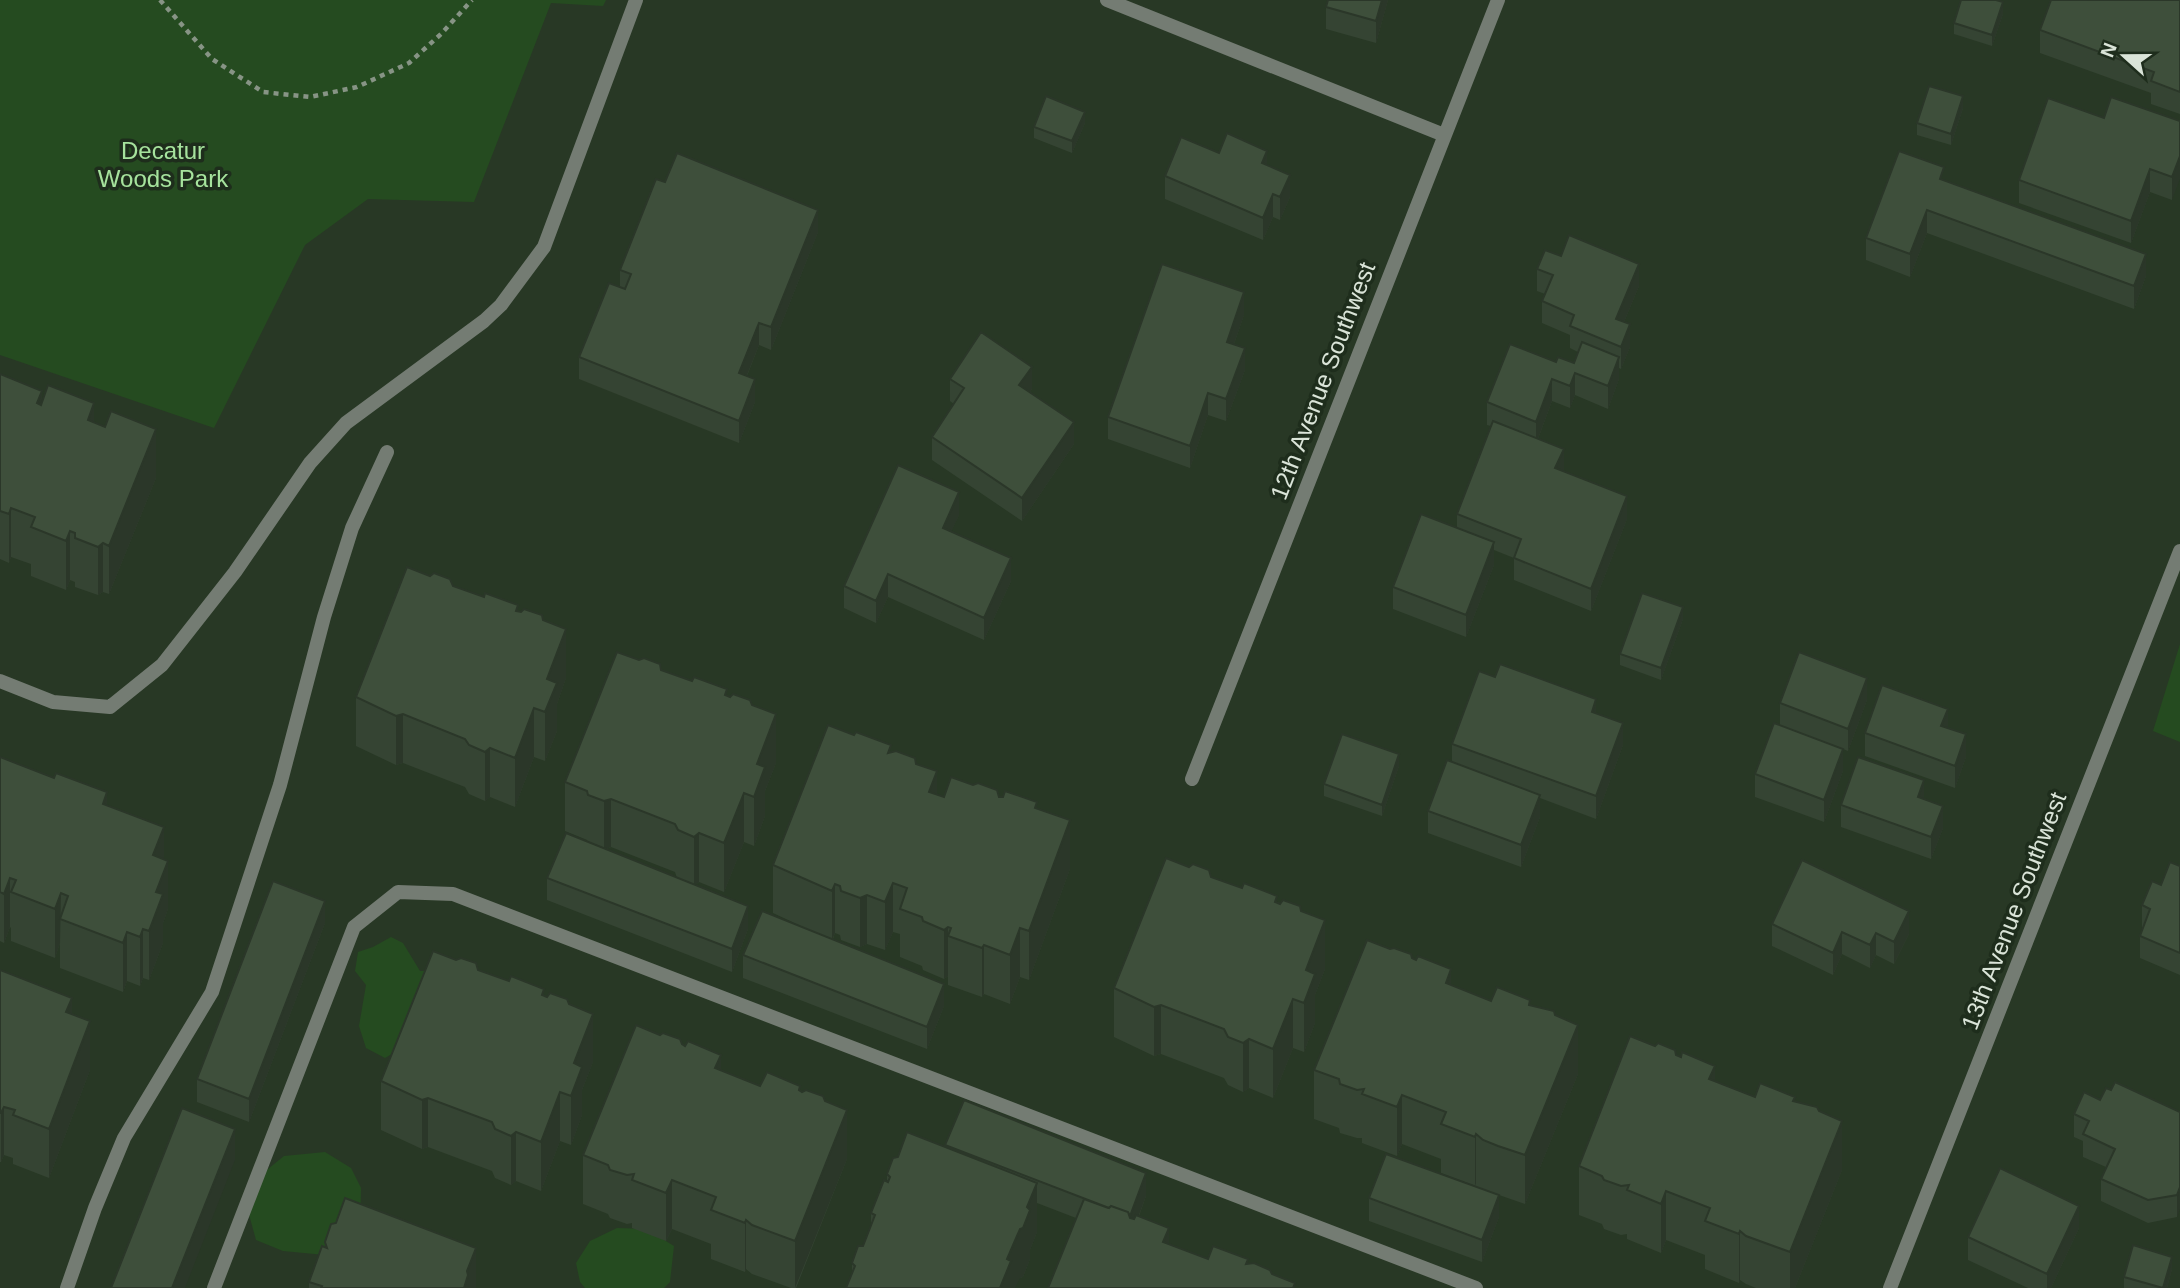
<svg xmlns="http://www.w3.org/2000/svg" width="2180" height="1288" font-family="Arial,sans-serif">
  <rect width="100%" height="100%" fill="#283825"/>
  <!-- green -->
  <path fill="#254b20" d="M0,0h606l-3,6 -52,-3 -77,199 -106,-3 -63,46 -91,183 -214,-73z
    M2180,644v98l-27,-11z
    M391,937l12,6 17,28h17l-11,63 -41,24 -19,-10 -7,-22 7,-41 -11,-14 3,-19 15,-5z
    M325,1152l26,16 10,20 -1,49 -35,18 -42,-4 -27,-11 -8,-29 15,-38 21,-17z
    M617,1228l29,1 28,17 -4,36 -6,6h-79l-5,-6 -4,-19 14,-22z"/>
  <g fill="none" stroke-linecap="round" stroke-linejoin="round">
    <!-- path -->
    <path stroke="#879485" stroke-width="4.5" stroke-dasharray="5 5" stroke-linecap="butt" d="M160,0l52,59 51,33 47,5 47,-10 52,-24 32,-29 31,-34"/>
    <!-- lane -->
    <path stroke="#747c73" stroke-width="14" d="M214,1288l140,-361 44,-35 55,2 1023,394"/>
    <!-- street -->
    <path stroke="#747c73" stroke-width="14" d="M1107,0l337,135
      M0,681l53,21 57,5 52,-42 73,-93 75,-109 36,-40 138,-102 17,-16 43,-58 92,-247
      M1192,779l306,-779
      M67,1288l28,-80 29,-70 88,-146 68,-207 44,-168 28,-89 35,-76
      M1890,1288l290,-737"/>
  </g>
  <!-- wall -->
  <path fill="#354433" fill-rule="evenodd" d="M1388,0l-12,43 -50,-14v-22z
    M2180,0v114l-29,-10v-11l-111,-40v-23z
    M2003,14l-11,32 -38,-12v-11z
    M1963,108l-12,37 -34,-10v-12z
    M2104,118l76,3 -8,79 -22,-8 -19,51 -112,-40v-23z
    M1085,123l-13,30 -38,-15v-11z
    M1219,153l48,12 23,32 -10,23 -7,-3 -10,23 -98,-41v-23z
    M1944,180l202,96 -12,33 -207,-76 -17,44 -44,-17v-22z
    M818,232l-47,118 -12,-5 -12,31 8,26 -16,41 -160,-64v-22l41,-70v-17z
    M1537,269l102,17 -15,36 6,25 -9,22 -2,-1v11l-11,30 -33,-14 -5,13 -18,-7 -14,38 25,32 64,48 -36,92 -77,-31v-22l-20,-8v15l-28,72 -73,-28v-22l64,-59v-14l34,-88 -4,-1v-23l87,-39 4,-11 -8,-4v-13l-28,-12v-22l3,-7 -8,-3z
    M1244,315l-10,29 11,26 -19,51 -18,-6 -18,53 -82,-29v-22z
    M0,374l42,27 52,21 62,56 -47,116 -6,-2 -5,3 -23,-8v-5l-5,-2 -4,10 -35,-14v-12l-20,-7 -2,6 -9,-4z
    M950,379l82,10 -2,3 44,52 -52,77 -90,-61v-23l22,-33 -4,-3z
    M959,515l-8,16 60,50 -27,59 -96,-43 -12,26 -32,-15v-22z
    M453,586l65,25 48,67 -9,26v27l-12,30 -11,-4 -19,50 -25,-10 -5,4 -16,-7 -4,-7 -62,-24 -7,2 -40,-19v-49z
    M1683,619l-22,61 -41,-15v-11z
    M661,670l66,26 49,67 -11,28v25l-11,30 -10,-4 -20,50 -25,-10 -4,3 53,44 -16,43 -185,-72v-22l41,-36 -1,-2 -22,-9v-49zM611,847l64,25 2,6 -70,-29z
    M1867,700l-19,51 -5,-2v22l-19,51 -69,-25v-23l25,-49v-22z
    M1948,728l18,29 -11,31 -90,-32v-23z
    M1452,744l171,1 -27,74 -56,-21v19l-19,50 -93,-34v-22l24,-49z
    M891,752l25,12 21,31 7,2h55l38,11 33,61 -41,111 -9,-3 -10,27 -26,-10 -2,3 -34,-12v-9l-4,3 -21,-9 -1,-4 -22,-9v-23l-7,-2 -8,18 -18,-6 -7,3 -19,-7 -1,-5 -5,-2 -2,6 111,67 -17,43 -184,-71v-23l75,-21 -45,-21v-48z
    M0,757l107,49 57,53 4,50 -5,14v20l-14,37 -6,-2 -3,8 -13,-5 -4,11 -63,-24v-25l-5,15 -44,-17v-13l-1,-1 -6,16 -4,-2z
    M1399,766l-17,50 -58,-20v-12z
    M1924,799l19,29 -12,31 -90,-32v-22z
    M2180,866v109l-40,-17v-22l3,-8h-1v-23z
    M1211,877l90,34 24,58 -10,26v28l-11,29 -11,-4 -20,50 -24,-10 -6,4 -15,-7 -4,-7 -63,-24 -7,2 -40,-19v-49z
    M325,923l-76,199 -52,-20v-23z
    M1772,924l137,10 -15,30 -18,-9 -6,13 -28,-14 -9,21 -61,-29z
    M1412,958l39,27 40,16 39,4 48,69 -53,130 -26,-9v22l-17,45 -113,-41v-23l104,-13 -32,-12v-14l-39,-15 -5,12 -35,-13v-5h-5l-17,-5 -1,-5 -25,-9v-49z
    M0,970l72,44 18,56 -41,108 -36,-14v-6l-9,-3 -3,7h-1z
    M478,970l66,25 49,67 -11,28v25l-11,30 -11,-4 -19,50 -25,-10 -5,4 -16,-7 -3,-7 -64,-24 -6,2 -41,-19v-49z
    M660,1035l22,9 39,26 39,16 40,5 47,68 -51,129h-5l-39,-14 -6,-5 -1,3 -34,-13v-15l-39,-15 -6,12 -34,-13v-5l-5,1 -17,-6 -2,-4 -25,-10v-49z
    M1676,1055l39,26 40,16 40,4 47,69 -47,118h-39l-10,-4 -6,-4 -1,3 -34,-14v-14l-39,-15 -5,13 -34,-14v-5l-6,1 -17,-6 -2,-5 -23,-9v-49z
    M2100,1100l80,12 -3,105 -29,6 -47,-22v-22l5,-12 -23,-10v-16l-9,-4v-23z
    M945,1145l201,51 -7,20 30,28 39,15 40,5 24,10 23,14 -219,-70 -39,-15v29l-7,18v9l-7,18 -3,1 -168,-5v-10l11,-17 8,-20v-13l16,-31v-8l58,-27z
    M2079,1228l-28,60h-23l-60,-28v-23z
    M325,1242l151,46h-167v-6l16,-34z
    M2172,1269l-5,19h-43v-11z"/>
  <!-- shaded-wall -->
  <path fill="#2b3729" d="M1382,0h6l-12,43v-22z
    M2003,2v12l-11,32v-11z
    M1963,96v12l-12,37v-11z
    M1085,112v11l-13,30v-12z
    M1267,151v22l-5,-10z
    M2180,156v23l-8,21v-23z
    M2150,169v23l-19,51v-22z
    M1290,175v22l-10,23v-23z
    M1273,194v23l-10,23v-22z
    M818,210v22l-47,118v-23z
    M1927,210v23l-17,44v-23z
    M2146,254v22l-12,33v-23z
    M1639,264v22l-23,55v-22z
    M1244,292v23l-17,49v-22z
    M759,323v22l-20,50v-22z
    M1630,324v23l-9,22v-22z
    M1245,348v22l-19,51v-22z
    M1619,357v22l-11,30v-23z
    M1032,367v22l-13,18v-22z
    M1575,373v22l-5,13v-22z
    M755,379v23l-16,41v-22z
    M1552,379v22l-16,43v-22z
    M42,391v49l-5,-37z
    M1208,393v22l-18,53v-22z
    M94,403v49l-6,-32z
    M1074,422v22l-52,77v-23z
    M156,429v49l-47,116v-48z
    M1564,449v22l-9,-3z
    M959,492v23l-16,35v-22z
    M1627,496v23l-36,92v-22z
    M11,508v49l-2,6v-49z
    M70,531v49l-4,10v-49z
    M1494,542v23l-28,72v-22z
    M103,543v49l-5,3v-48z
    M1011,558v23l-27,59v-22z
    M888,574v23l-12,26v-22z
    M1683,607v12l-22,61v-12z
    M566,629v49l-9,26v27l-12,30v-49l2,-33z
    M1867,678v22l-19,51v-22z
    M1596,699v23l-4,-10z
    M534,708v49l-19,50v-49z
    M1948,709v23l-7,-6z
    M403,714v49l-7,2v-49z
    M776,714v49l-11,28v25l-11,30v-49l3,-33z
    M1623,723v22l-27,74v-23z
    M1966,734v23l-11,31v-22z
    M490,748v49l-5,4v-49z
    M1843,749v22l-19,51v-22z
    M1399,754v12l-17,50v-11z
    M937,771v49l-8,-28z
    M1924,780v22l-6,-5z
    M107,792v49l-4,-37z
    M744,793v49l-20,50v-49z
    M1540,795v22l-19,50v-22z
    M611,799v48l-7,3v-49z
    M1943,806v22l-12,31v-22z
    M1070,820v49l-41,111v-49z
    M164,827v46l4,-12v48l-5,14v20l-14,37v-49l4,-76z
    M699,833v49l-5,4v-49z
    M10,878v49l-6,16v-49z
    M893,883v49l-8,18v-48z
    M835,884v49l-3,7v-49z
    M61,893l-1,50 -5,15v-49z
    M867,895v49l-7,3v-49z
    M325,901v22l-76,199v-23z
    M748,906v23l-16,43v-23z
    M1909,911v23l-15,30v-22z
    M1325,920v49l-10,26v28l-11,29v-49l2,-33z
    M948,927v49l-4,3v-49z
    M1020,928v49l-10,27v-49z
    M143,929v49l-3,8v-49z
    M127,932v49l-4,11v-49z
    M1842,932v22l-9,21v-22z
    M1876,933v22l-6,13v-23z
    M984,945v49l-2,3v-49z
    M1451,969v49l-5,-35z
    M944,984v22l-17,43v-22z
    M72,998v49l-6,-35z
    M1293,999v49l-20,50v-49z
    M1161,1005v49l-7,2v-49z
    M593,1014v48l-11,28v25l-11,30v-49l3,-33z
    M90,1021v49l-41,108v-49z
    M1578,1025v49l-53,130v-49z
    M1249,1039v49l-6,4v-49z
    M721,1055v49l-6,-36z
    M1715,1066v48l-6,-35z
    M560,1092v49l-19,50v-49z
    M1402,1095v49l-5,12v-49z
    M428,1098v49l-6,2v-49z
    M4,1107v48l-3,7v-49z
    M847,1110v49l-52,129v-47z
    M1842,1121v49l-47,118h-5v-36z
    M235,1129v31l-50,128h-13z
    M516,1132v49l-5,4v-49z
    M1476,1134v49l-1,3v-49z
    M1146,1173v23l-16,43v-23z
    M672,1180v49l-6,12v-48z
    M1037,1183v49l-7,18v9l-7,18 -3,1 -5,10h-15l7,-29z
    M2180,1187v22l-3,8v-22z
    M1666,1191v49l-5,13v-49z
    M1499,1195v22l-17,45v-22z
    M2079,1206v22l-28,60h-4v-14z
    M746,1220v49l-1,3v-49z
    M1169,1228v49l-6,-35z
    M1740,1231v49l-1,3v-49z
    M476,1248v40h-12l3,-17z
    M2172,1257v12l-5,19h-4z"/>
  <!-- building -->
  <path fill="#3e4f3b" stroke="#2b3729" stroke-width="2" d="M1328,0h54l-6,21 -50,-14z
    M1961,0h35l7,2 -11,33 -38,-12z
    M2051,0h129v92l-29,-11 3,-9 -114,-42z
    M1929,86l34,10 -12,38 -34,-11z
    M1046,96l39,16 -13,29 -38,-14z
    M2111,97l69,24v35l-8,21 -22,-8 -19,52 -112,-41 29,-82 56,20z
    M1227,133l40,18 -5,12 28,12 -10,22 -7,-3 -10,24 -98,-42 16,-39 38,16z
    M1899,151l45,16 -4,12 206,75 -12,32 -207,-76 -17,44 -44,-16z
    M677,153l141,57 -47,117 -12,-4 -20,50 16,6 -16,42 -160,-64 30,-74 16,6 6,-15 -11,-4 36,-91 9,3z
    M1569,235l70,29 -23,55 14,5 -9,23 -51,-21 4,-11 -32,-14 11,-26 -16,-6 8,-19 16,6z
    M1162,264l82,28 -17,50 18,6 -19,51 -18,-6 -18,53 -82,-29z
    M981,332l51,35 -13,18 55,37 -52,76 -90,-61 32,-49 -14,-9z
    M1582,342l37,15 -11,29 -33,-13 -5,13 -18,-7 -16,43 -49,-20 23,-58 46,18 2,-5 16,6z
    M0,374l42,17 -5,12 4,2 7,-20 46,18 -6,17 17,7 6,-16 45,18 -47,117 -6,-3 -5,4 -23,-9v-5l-5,-2 -4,10 -35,-14 4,-10 -24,-9 -2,6 -9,-3z
    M1493,421l71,28 -9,19 72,28 -36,93 -77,-31 7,-19 -64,-25z
    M898,465l61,27 -16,36 68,30 -27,60 -96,-44 -12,27 -32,-15z
    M1421,514l73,28 -28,73 -73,-28z
    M407,567l23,9 4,-3 16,6 3,7 31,11 1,-4 33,12 -2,6 5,1 3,-3 18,6 1,5 23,9 -19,50 10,4 -12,29 -11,-4 -19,50 -25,-10 -5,4 -16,-7 -4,-6 -62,-25 -7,2 -40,-19z
    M1642,593l41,14 -22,61 -41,-14z
    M617,652l22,8 5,-2 16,6 1,6 31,11 2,-4 33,12 -2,6 5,2 3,-3 17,6 2,5 24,9 -19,50 8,3 -11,30 -10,-4 -20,50 -25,-10 -5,4 -16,-7 -3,-6 -64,-25 -7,2 -16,-6 -1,-4 -22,-9z
    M1799,652l68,26 -19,51 -68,-26z
    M1500,664l96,35 -4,13 31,11 -27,73 -144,-52 27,-73 16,6z
    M1882,685l66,24 -7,17 25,8 -11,32 -90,-33z
    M1774,723l69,26 -19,51 -69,-26z
    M828,725l26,10 2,-3 35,13 -3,8 8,-2 19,7 1,6 21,7 -8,21 15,5 7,-20 22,8 5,-2 19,7 2,7h4l2,-6 32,11 -2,6 35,12 -41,111 -9,-3 -10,27 -26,-10 -2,3 -34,-12 3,-8 -3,-1 -4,3 -21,-9 -1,-4 -22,-8 7,-21 -14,-5 -8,19 -18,-7 -7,3 -19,-7 -1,-5 -5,-2 -3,7 -59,-26z
    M1342,734l57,20 -17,51 -58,-21z
    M0,757l54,21 2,-5 51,19 -4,12 61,23 -11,28 15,6 -12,31 7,2 -14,37 -6,-2 -3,8 -13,-5 -4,11 -63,-24 8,-23 -7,-3 -6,16 -44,-17 5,-12 -6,-2 -6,16 -4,-2z
    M1858,757l66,23 -6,17 25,9 -12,31 -90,-32z
    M1447,760l93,35 -19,50 -93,-34z
    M566,833l182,73 -16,43 -185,-71z
    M1166,858l23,9 4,-3 16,6 2,7 31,11 2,-5 33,13 -2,6 5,2 3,-4 17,6 1,5 24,9 -19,50 9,4 -11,29 -11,-4 -20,50 -24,-10 -6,4 -15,-6 -4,-8 -63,-24 -7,2 -40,-19z
    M1802,860l107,51 -15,31 -18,-9 -6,12 -28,-13 -9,21 -61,-29z
    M2170,862l10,4v87l-40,-17 10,-27 -8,-4 10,-24 9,4z
    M273,881l52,20 -76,198 -52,-20z
    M762,911l182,73 -17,43 -184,-72z
    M1367,940l23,9 4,-1 17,6 1,4 4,2 2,-4 33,13 -5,14 45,18 6,-14 33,13 -1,5 25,6 1,4 23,10 -53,130 -27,-9 -15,-6 -7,-6 -1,3 -34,-13 5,-12 -44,-17 -5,12 -35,-13 2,-5 -7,1 -17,-6 -1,-5 -25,-9z
    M433,951l23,9 5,-2 15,5 2,7 31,11 2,-5 33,13 -2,6 5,2 3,-4 17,6 2,5 24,10 -19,49 8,4 -11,29 -11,-4 -19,50 -25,-10 -5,4 -16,-7 -3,-7 -64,-24 -6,2 -41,-19z
    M0,970l72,28 -6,14 24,9 -41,108 -36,-14 2,-5 -11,-3 -3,6h-1z
    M636,1025l24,10 3,-2 17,6 2,5 3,2 3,-5 33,14 -6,13 45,18 7,-14 33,14 -1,4 3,2 4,-2 17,6 2,5 22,9 -52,131 -43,-16 -6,-5 -1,3 -34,-13 5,-13 -44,-17 -6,13 -34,-13 2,-6 -7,1 -17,-5 -2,-5 -25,-10z
    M1630,1036l25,10 3,-3 17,7 1,5 5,2 1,-5 33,14 -6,13 46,18 5,-14 35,14 -2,4 24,6 2,4 23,10 -52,131 -44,-16 -6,-5 -1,3 -34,-13 5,-13 -44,-17 -5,13 -34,-14 2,-5 -8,1 -17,-6 -2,-4 -23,-10z
    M2115,1082l65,30v75l-3,8 -29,5 -47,-21 14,-30 -32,-15 6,-13 -15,-7 10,-22 16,8 6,-12 5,2z
    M964,1100l182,73 -16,43 -2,-4 -17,-6 -2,2 -164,-63z
    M182,1108l53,21 -63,159h-61z
    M907,1132l130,51 -10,24 3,3 -7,18 -3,1 -13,30 4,2 -11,27h-154l9,-22 -3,-3 6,-17h5l12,-31 -4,-2 13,-33 4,2 2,-5 -3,-3 6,-16 5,-1z
    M1386,1154l113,41 -17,45 -113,-42z
    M2000,1168l79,38 -32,68 -79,-37z
    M345,1198l131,50 -9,23 1,4 -4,13h-143l1,-2 -13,-4 13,-36 5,2 -2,-6 6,-18 5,-1z
    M1084,1199l24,9 3,-2 17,6 2,6 4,1 2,-4 33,13 -6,14 45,17 5,-13 35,13 -2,5 8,-1 16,7 2,4 23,9 -2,5h-245z
    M2133,1245l39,12 -9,31 -39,-11z"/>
  <g text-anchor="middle" stroke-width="7" stroke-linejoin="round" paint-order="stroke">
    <!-- park labels -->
    <g font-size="24" fill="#a6e39d" stroke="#1e2d1c">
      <text x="163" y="159">Decatur<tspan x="163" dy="28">Woods Park</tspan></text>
    </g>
    <!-- street labels -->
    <g font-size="24" fill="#dae4d8" stroke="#1e2d1c">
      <text transform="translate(1323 381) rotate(-69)" y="8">12th Avenue Southwest</text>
      <text transform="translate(2014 911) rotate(-69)" y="8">13th Avenue Southwest</text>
    </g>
  </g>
  <!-- north arrow -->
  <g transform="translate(2124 56) rotate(291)" stroke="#1e2d1c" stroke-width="5" paint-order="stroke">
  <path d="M0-5L12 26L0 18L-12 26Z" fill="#dae4d8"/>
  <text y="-10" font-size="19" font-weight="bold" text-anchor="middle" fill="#dae4d8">N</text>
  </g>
</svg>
